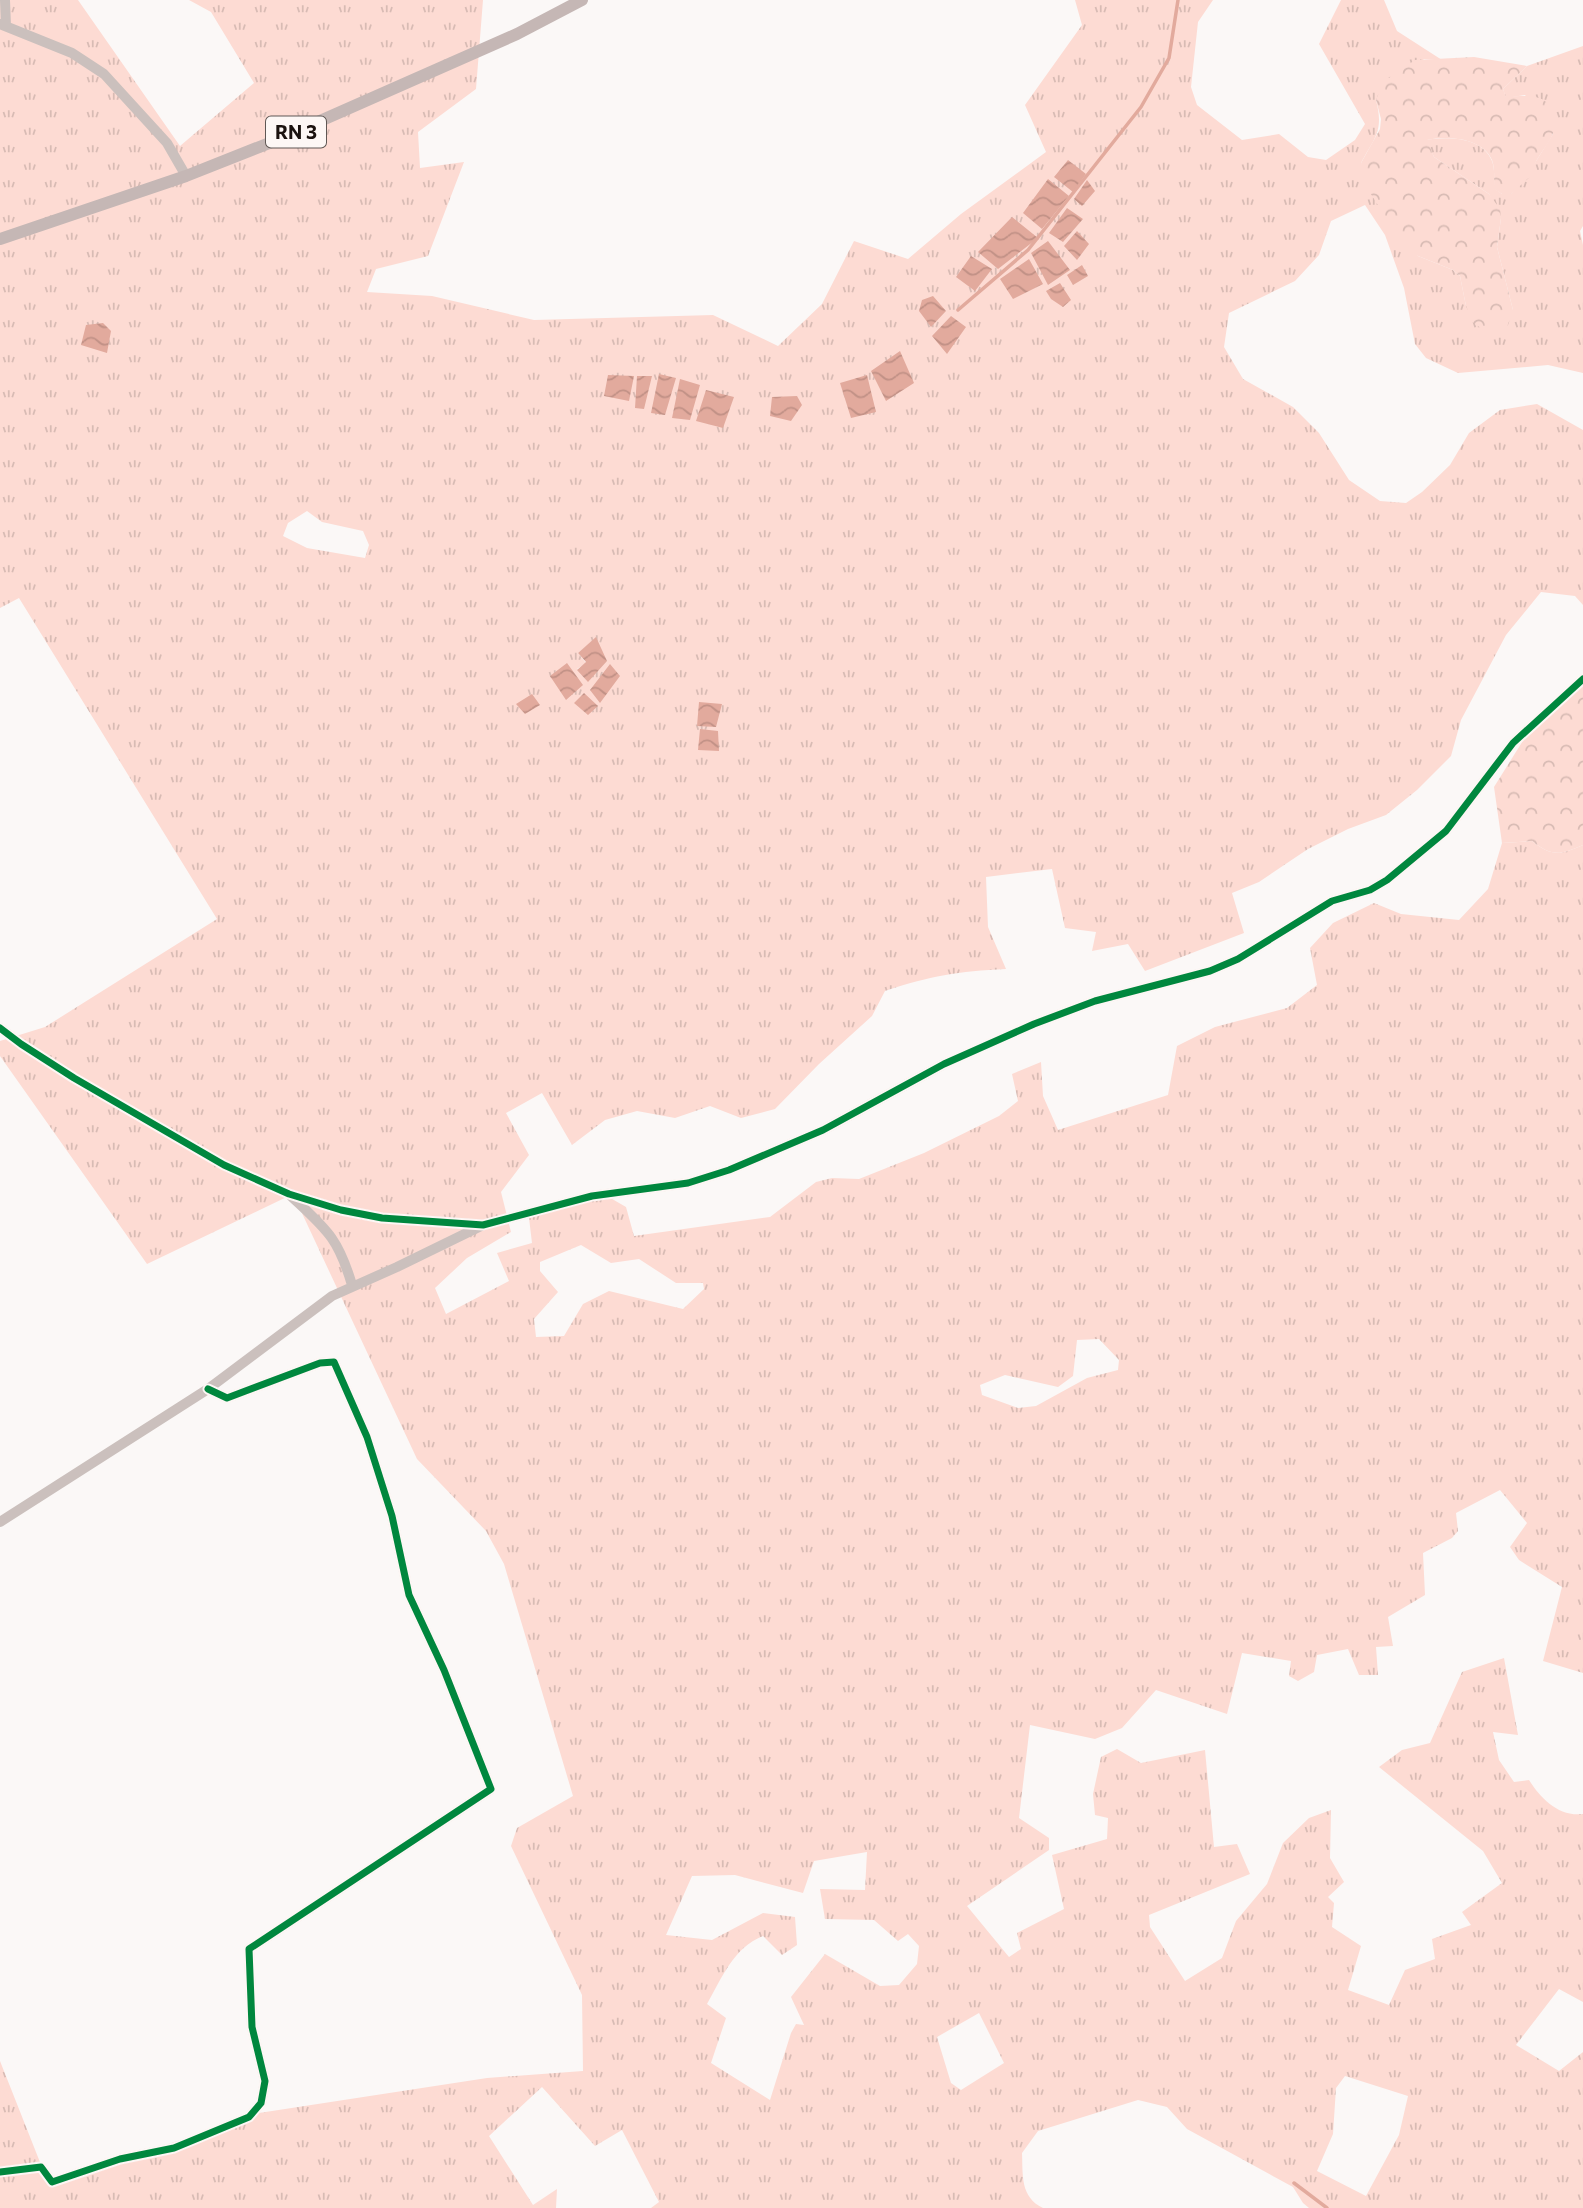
<svg xmlns="http://www.w3.org/2000/svg" width="1583" height="2208" font-family="Commissioner,sans-serif">
  <defs>
    <pattern id="grass-tufts" width="24" height="20" patternUnits="userSpaceOnUse" patternTransform="scale(1.75)"><rect width="24" height="20" fill="#fddbd3"/><path d="M3 7l-1-3M5 7V3M7 7l1-3M15 17l-1-3M17 17v-4M19 17l1-3" fill="none" stroke="#d8bbb4"/></pattern>
    <pattern id="forest-crowns" width="20" height="18" patternUnits="userSpaceOnUse" patternTransform="scale(1.75)"><rect width="20" height="18" fill="#fddbd3"/><path d="M2 6a3 3 0 1 1 6 0M12 15a3 3 0 1 1 6 0" fill="none" stroke="#d8bbb4"/></pattern>
    <pattern id="water-waves" width="16" height="10" patternUnits="userSpaceOnUse" patternTransform="scale(1.75)"><rect width="16" height="10" fill="#e2aa9d"/><path d="M0 5q4-4 8 0t8 0" fill="none" stroke="#c19186"/></pattern>
  </defs>
  <rect width="100%" height="100%" fill="#fbf8f7"/>
  <!-- grass -->
  <path fill="url(#grass-tufts)" fill-rule="evenodd" d="M0,0h78l102,146 74,-63 -43,-71 -22,-12h294l-7,89 -58,43 2,36 44,-6 -36,94 -52,13 -9,23 65,4 102,24 179,-5 65,31 44,-42 32,-63 54,18 53,-45 85,-62 -21,-47 57,-80 -7,-25h138l-15,22 -7,65 6,18 45,35 37,-6 29,23 18,3 29,-20 10,-16 -46,-80 22,-44h43l13,31 45,29 -18,-1 -48,41c8,31 -1,37 -15,63l57,93 35,14 7,6 6,30 47,4 -16,-63 4,-29 -12,-24 -55,-37 -8,-17c21,-4 57,-3 66,21 3,7 2,20 3,28l7,5h9l22,-28 20,-32 -28,-39 -19,3 -3,-9 24,-23 56,-20v180l-3,5 3,14v128l-35,-8 -90,8 -32,-15 -11,-14 -11,-56 -19,-53 -20,-30 -34,16 -12,34 -24,26 -66,32 -5,34 19,32 50,28 26,26 30,47 31,21 26,2 16,-11 28,-27 19,-32 31,-23 37,-6 46,26v175l-8,-9 -34,-4 -35,43 -45,85 -10,36 -34,34 -31,25 -38,14 -40,20 -49,33 -27,11 12,40 -99,38 -17,-27 -36,7 4,-19 -31,-4 -13,-59 -66,8 2,50 18,42c-48,2 -76,7 -121,22l-13,25 -53,48 -44,45 -34,9 -31,-12 -35,12 -38,-7 -32,9 -33,25 -30,-52 -36,20 23,42 -28,37 10,40 -44,26 -32,30 11,26 63,-33 -12,-28 35,-10 -3,-25 78,-22 19,11 8,29 136,-19 46,-35 16,-4 27,1 65,-26 75,-37 19,-15 -6,-27 29,-12 2,34 15,34 110,-35 9,-49 38,-19 72,-19 30,-23 -7,-37 23,-25 41,-20 27,11 58,6 29,-31 14,-46 30,-2c20,16 28,14 51,4v828l-40,-12 19,-74 -43,-27 -9,-13 17,-24 -27,-33 -44,23 2,18 -6,7 -29,15 2,42 -37,22 5,29 -17,1 2,28h-19l-11,-26 -31,6 -3,17 -16,9 -9,-5 2,-15 -49,-8 -15,61 -71,-24 -34,38 -27,11 -65,-14 -11,93 30,20v12l-82,56 42,51 12,-8 -4,-16 47,-24 -12,-54 55,-16 1,-21 -13,-3 -2,-21 8,-37 16,-8 24,14 64,-13 9,97 23,-3 13,30 -101,41 1,12 35,54 37,-23 14,-37 31,-37 16,-41 26,-25 22,-8 -1,48 14,24 -16,15 6,6 -2,24 29,19 -13,44 41,15 16,-35 30,-11 -3,-20 39,-14 -9,-13 40,-29 -19,-32 -104,-84 23,-17 28,-7 32,-71 42,-14 14,77 -25,-3 6,28 15,22 15,-2c12,19 30,37 54,34v188l-24,-13 -43,56 43,26 24,-19v156h-274l-6,-5 -10,-16 -106,-58 -20,-22 -29,-7 -100,31 -16,22c1,22 -2,44 21,55h-392l8,-6 -37,-72 -27,16 -53,-59 -53,49 44,69 24,-16 -1,19h-556v-147l49,124 210,-72 228,-35 96,-7 -1,-76 -71,-149 6,-18 56,-32 -69,-232 -18,-33 -69,-72 -124,-265 -146,70 -147,-208v-15l45,-14 172,-108 -198,-321 -19,10zM307,511l15,11 41,9 6,14 -4,13 -58,-10 -24,-12 5,-13zM596,638l-7,43 -12,-12 9,-6 -8,-10zM581,1245l30,18 28,-4 37,24h27l1,6 -21,20 -74,-18 -26,13 -19,32 -28,1 -2,-18 24,-27 -18,-21v-9zM1099,1339l20,21 -1,10 -31,8 -51,28 -18,2 -36,-13 -2,-10 25,-10 53,12 15,-11 4,-36zM867,1852l-2,38 -45,-1 5,30 49,1 24,21 10,-7 11,12 -2,18 -18,21 -19,1 -55,-32 -34,43 13,28 -8,-1 -5,9 -21,67 -59,-37 15,-45 -19,-14c15,-26 26,-56 56,-68l19,19 15,-10 -2,-28 -32,-4 -51,27 -46,-5 26,-59 43,-1 68,18 11,-32zM979,2013l25,50 -43,27 -10,-7 -14,-46zM1345,2076l63,20 -9,39 -33,61 -49,-25 16,-37 3,-46z"/>
  <!-- forest -->
  <path fill="url(#forest-crowns)" d="M1474,57l53,9 -24,23 3,8c18,-1 42,-5 47,17 1,8 2,14 -1,22 -7,14 -19,24 -20,39l-21,19h-9l-8,-5c0,-8 1,-21 -2,-29 -9,-22 -45,-25 -65,-20l7,17 55,37 11,15 1,9 -4,29 16,63 -6,18 -8,4 -18,-4 -8,-5 -7,-17 -6,-30 -7,-6 -35,-14 -15,-11 -39,-62 -3,-20 19,-34 1,-10 -5,-19 7,-18 32,-22z
    M1583,677v168c-23,10 -31,12 -51,-4l-30,2 -8,-56 30,-48z"/>
  <!-- water -->
  <path fill="url(#water-waves)" d="M1068,160l18,14 -13,18 -19,-15z
    M1048,179l21,17 -27,33 -19,-16z
    M1087,180l8,11 -13,15 -8,-7z
    M1067,208l16,11 -20,23 -14,-9z
    M1012,217l26,21 -40,31 -20,-17z
    M1077,231l12,13 -12,16 -13,-14z
    M1048,241l22,29 -22,15 -17,-32z
    M971,256l21,13 -17,22 -19,-14z
    M1029,259l14,25 -30,15 -13,-20z
    M1082,265l6,11 -15,9 -6,-10z
    M1060,283l11,17 -8,7 -12,-8 -5,-8z
    M933,296l13,15 -15,16 -12,-16 3,-11z
    M951,316l15,11 -19,27 -15,-18z
    M103,323l8,8 -4,22 -26,-8 5,-20z
    M900,351l14,32 -28,18 -15,-30z
    M659,374l17,4 -11,37 -14,-2z
    M608,375l26,1 -5,25 -25,-5z
    M867,375l9,37 -25,6 -11,-35z
    M637,376h15l-8,33 -9,-1z
    M680,379l20,6 -10,35 -18,-2z
    M706,390l28,7 -11,31 -27,-7z
    M797,396l5,9 -11,16 -21,-5 2,-19z
    M596,637l11,24 -19,21 -11,-12 9,-8 -8,-9z
    M567,663l16,22 -17,15 -16,-24z
    M610,664l10,12 -20,27 -10,-13z
    M584,693l14,13 -10,9 -14,-12z
    M532,694l8,11 -15,9 -9,-10z
    M699,702l23,2 -6,23 -19,-1z
    M700,729l18,2 1,20 -21,-1z"/>
  <g fill="none" stroke-linecap="round" stroke-linejoin="round">
    <!-- stream -->
    <path stroke="#e2aa9d" stroke-width="3.5" d="M958,310l70,-60 113,-143 28,-49 9,-58
      M1294,2183l33,25"/>
    <!-- minor -->
    <path stroke="#cbc0bd" stroke-width="10" d="M5,0l1,26
      M0,24l72,29 32,21 63,69 19,33
      M0,1028l21,16 53,34 150,87 65,29 52,16 41,8 101,7 109,-29 96,-13 41,-13 94,-40 121,-66 90,-40 61,-23 115,-30 28,-12 94,-58 38,-11 17,-10 59,-49 67,-88 70,-64
      M291,1196c35,33 47,41 61,89
      M0,1522l208,-133 124,-93 65,-29 84,-41
      M0,2172l41,-5 11,15 68,-23 54,-11 75,-31 12,-14 4,-22 -13,-54 -3,-78 242,-160 -47,-119 -35,-75 -17,-79 -25,-79 -33,-75 -14,1 -93,35 -19,-9"/>
    <!-- major -->
    <path stroke="#c5b7b5" stroke-width="12" d="M0,239l186,-63 91,-36 240,-106 65,-34"/>
    <defs>
      <path id="cycleway" d="M0,1028l21,16 53,34 150,87 65,29 52,16 41,8 101,7 109,-29 96,-13 41,-13 94,-40 121,-66 90,-40 61,-23 115,-30 28,-12 94,-58 38,-11 17,-10 59,-49 67,-88 70,-64
        M0,2172l41,-5 11,15 68,-23 54,-11 75,-31 12,-14 4,-22 -13,-54 -3,-78 242,-160 -47,-119 -35,-75 -17,-79 -25,-79 -33,-75 -14,1 -93,35 -19,-9"/>
    </defs>
    <!-- cycleway casing -->
    <use href="#cycleway" stroke="#fdf7f5" stroke-width="11"/>
    <!-- cycleway -->
    <use href="#cycleway" stroke="#00873e" stroke-width="7"/>
  </g>
  <g text-anchor="middle" stroke-width="7" stroke-linejoin="round" paint-order="stroke">
    <!-- shield labels -->
    <rect fill="#fdf7f5" stroke="#5f5754" stroke-width="2" x="266" y="116.5" width="60" height="31" rx="5"/>
    <g font-size="19" font-weight="bold" fill="#1b120f">
      <text x="296" y="139">RN 3</text>
    </g>
  </g>
</svg>
